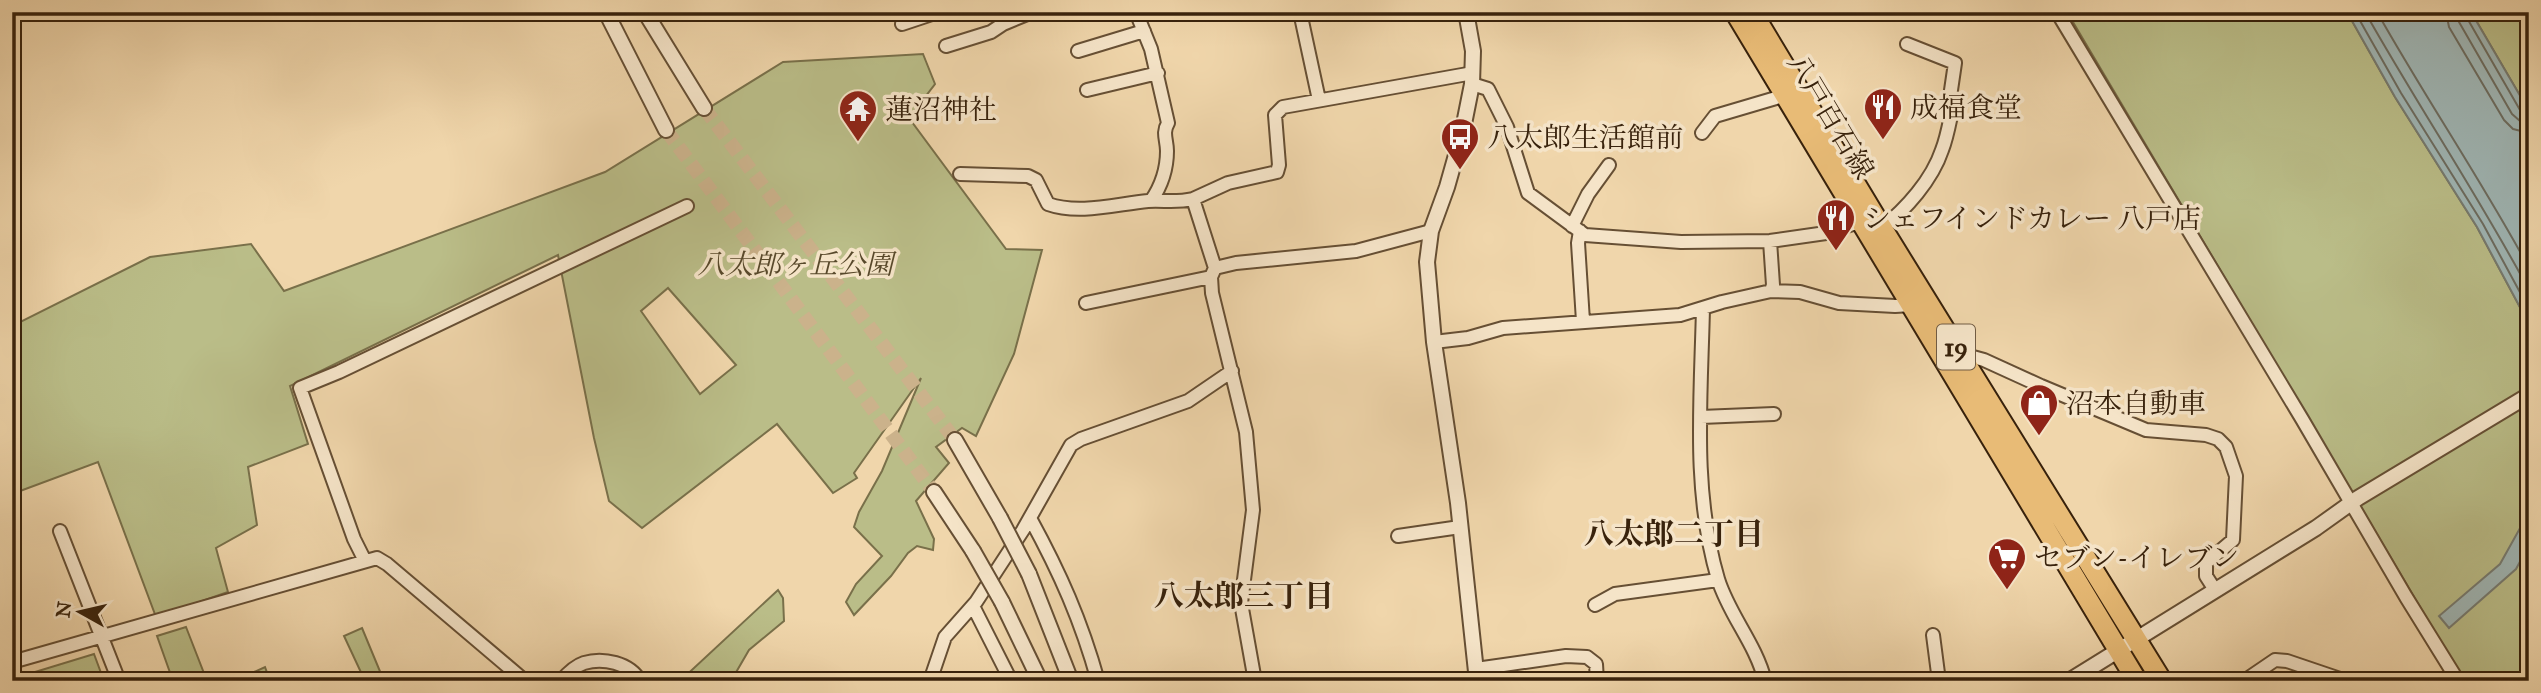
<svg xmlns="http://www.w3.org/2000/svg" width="2541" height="693" font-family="'IM FELL Great Primer','Noto Serif JP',serif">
  <rect width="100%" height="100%" fill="#f0d6ab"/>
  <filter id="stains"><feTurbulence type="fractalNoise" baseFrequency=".00286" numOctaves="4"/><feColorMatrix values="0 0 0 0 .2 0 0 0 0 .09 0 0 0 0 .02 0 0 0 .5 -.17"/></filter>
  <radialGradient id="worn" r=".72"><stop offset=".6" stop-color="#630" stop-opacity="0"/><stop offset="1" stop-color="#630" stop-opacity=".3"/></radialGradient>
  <!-- green -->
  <path fill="#babd88" stroke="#79704a" stroke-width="2" fill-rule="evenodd" d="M2067,12h280l48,85 82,130 52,97v357h-65z
    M2471,12h58v99z
    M923,54l12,30 -26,34 97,131 36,1 -28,104 -38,82 -14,-8 -26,19 13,16 -33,38 18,38 -1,11 -16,-4 -9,7 -17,23 -37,39 -8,-13 10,-18 26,-28 -28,-29 5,-15 23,-41 39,-93 -67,95 3,5 -24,15 -56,-69 -135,104 -33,-27 -15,-63 -36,-183 -268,131 18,58 -60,23 9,58 -41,23 12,44 -72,25 -58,-155 -86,32v-168l138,-69 101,-13 33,47 321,-119 178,-110zM668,288l68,77 -36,29 -59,-83z
    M778,590l5,8 1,23 -35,29 -18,31h-51z
    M186,627l21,54h-34l-16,-45z
    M362,628l22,53h-19l-21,-45z
    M94,654l10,27h-92v-2z
    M265,667l5,14h-35z"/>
  <!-- water -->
  <path fill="#9fb6b5" stroke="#767b71" stroke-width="2" d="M2347,12h124l58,99v213l-52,-97 -82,-130z
    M2529,512v33l-13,24 -67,59 -10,-12 61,-52z"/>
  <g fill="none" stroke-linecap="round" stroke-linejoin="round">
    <!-- shore -->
    <path stroke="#6c6c60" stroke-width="2" d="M2355,12l46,81 82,131 46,85
      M2365,12c53,94 113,183 164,278
      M2377,12c49,87 105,169 152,256
      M2446,12l3,15 55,93 9,9 16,4
      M2457,12l2,10 53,92 8,7 9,1
      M2465,12l2,6 53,92 9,3"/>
    <!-- tertiary-tunnel -->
    <path stroke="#cbb28b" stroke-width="14" stroke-dasharray="14 7" stroke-linecap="butt" d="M704,108l251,332
      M666,130l268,362"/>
    <defs>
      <path id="minor" d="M1136,12l15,37 17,74c-6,10 -1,17 -1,28 0,19 -5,34 -16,50
        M1300,12l19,88
        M2057,12l245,407 104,178 52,84
        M902,24l36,-12
        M946,46l45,-14 12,-8 29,-12
        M1078,51l66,-20
        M1472,84l16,5 19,38 21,66 57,42 96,7 89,-1 56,-8 36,-12
        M1087,90l71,-17
        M1702,133l13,-17 61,-18 8,-5
        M960,174l68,2 8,4 12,24c31,11 68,0 100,-3 17,-1 27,2 45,-2l22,69
        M1193,199l35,-16 49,-11 2,-7 -4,-50 8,-8 190,-34
        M1572,226l16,-32 21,-29
        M1882,228c24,-19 50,-48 60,-78 6,-15 8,-32 12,-48l-4,-5 5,-34 -48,-19
        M1580,231l-2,12 5,78
        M1771,291l29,1 39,11 56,3 17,-1
        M1086,303l125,-26
        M1703,308c-2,91 -11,183 15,271 11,36 38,65 47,102
        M1434,342l34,-4 35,-10 177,-13 42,-13 49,-11 2,-6 -3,-44
        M1964,361l9,-4 11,3 57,26 105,44 60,5 12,4 8,8 10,29 -3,64 -27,23v13l9,14
        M1701,417l73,-3
        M1030,518c30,55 51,102 68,163
        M60,531l59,150
        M1398,536l62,-9
        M365,561l-11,-22 -54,-151 39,-16 348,-166
        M1595,605l20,-11 103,-14
        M973,606l38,75
        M1933,635l6,46
        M12,662l365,-104 10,6 138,117
        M1476,669l90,-13 21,1 9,7 1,17
        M561,681c6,-7 14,-15 23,-18 19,-6 46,0 56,18
        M930,681l15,-44 31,-35 47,-72 48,-85 10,-6 107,-38 44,-30
        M1255,681l-14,-78 12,-93 -7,-78 -34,-139 -1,-16 4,-9 21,-5 120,-12 75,-20
        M2252,681l-2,-4 25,-17 12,1 59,20"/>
      <path id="tertiary" d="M606,12l60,118
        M645,12l59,96
        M1466,12l7,39 -1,33 -10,50 -15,53 -16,44 -4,31 7,80 24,161 19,178
        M955,440l45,78
        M934,492l39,59
        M1029,574l42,107
        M1002,602l38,79
        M2069,681l247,-153 42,-30 171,-103"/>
      <path id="primary" d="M1735,12l402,669
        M1752,12l130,216 280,453"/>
    </defs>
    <!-- minor casing -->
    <use href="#minor" stroke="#664f34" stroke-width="16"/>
    <!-- tertiary casing -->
    <use href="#tertiary" stroke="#664f34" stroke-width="18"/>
    <!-- primary casing -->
    <use href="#primary" stroke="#38220c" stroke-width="23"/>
    <!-- minor -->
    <use href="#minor" stroke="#f5e4c8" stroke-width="12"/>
    <!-- tertiary -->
    <use href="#tertiary" stroke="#f5e4c8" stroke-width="14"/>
    <!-- primary -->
    <use href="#primary" stroke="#e8bb76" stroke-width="19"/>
    <defs>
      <path id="tertiary-bridge" d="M1000,518l29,56
        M973,551l29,51"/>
    </defs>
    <!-- tertiary-bridge casing -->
    <use href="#tertiary-bridge" stroke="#664f34" stroke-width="18" stroke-linecap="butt"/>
    <!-- tertiary-bridge -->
    <use href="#tertiary-bridge" stroke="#f5e4c8" stroke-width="14"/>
  </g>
  <!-- icons -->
  <defs>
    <symbol id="restaurant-pin" viewBox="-11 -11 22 30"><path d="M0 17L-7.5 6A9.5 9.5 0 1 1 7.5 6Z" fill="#8f2418" stroke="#f5e4c8"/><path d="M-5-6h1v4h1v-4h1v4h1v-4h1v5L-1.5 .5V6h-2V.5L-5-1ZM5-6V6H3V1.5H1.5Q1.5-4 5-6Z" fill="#fff"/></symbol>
    <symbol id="temple-pin" viewBox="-11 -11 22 30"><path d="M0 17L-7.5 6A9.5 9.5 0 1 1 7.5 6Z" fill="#8f2418" stroke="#f5e4c8"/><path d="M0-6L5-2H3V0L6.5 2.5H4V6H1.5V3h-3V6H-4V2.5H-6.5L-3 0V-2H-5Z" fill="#fff"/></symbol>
    <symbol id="bus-pin" viewBox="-11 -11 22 30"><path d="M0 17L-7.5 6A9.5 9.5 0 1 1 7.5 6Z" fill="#8f2418" stroke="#f5e4c8"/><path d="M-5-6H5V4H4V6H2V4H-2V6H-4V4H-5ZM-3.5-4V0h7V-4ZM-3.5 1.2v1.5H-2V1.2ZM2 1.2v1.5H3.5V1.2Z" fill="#fff"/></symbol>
    <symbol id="shop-pin" viewBox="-11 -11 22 30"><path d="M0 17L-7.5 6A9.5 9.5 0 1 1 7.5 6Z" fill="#8f2418" stroke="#f5e4c8"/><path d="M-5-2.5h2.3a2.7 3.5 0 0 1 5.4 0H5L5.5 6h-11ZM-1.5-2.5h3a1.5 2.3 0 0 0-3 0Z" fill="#fff"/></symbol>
    <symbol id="supermarket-pin" viewBox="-11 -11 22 30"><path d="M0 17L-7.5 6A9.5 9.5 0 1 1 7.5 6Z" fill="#8f2418" stroke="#f5e4c8"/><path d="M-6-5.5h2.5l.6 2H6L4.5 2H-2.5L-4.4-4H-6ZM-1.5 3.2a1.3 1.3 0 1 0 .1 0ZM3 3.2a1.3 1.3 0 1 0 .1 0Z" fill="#fff"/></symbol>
  </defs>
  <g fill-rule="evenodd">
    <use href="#restaurant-pin" x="1861" y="85" width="44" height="60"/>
    <use href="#temple-pin" x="836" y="87" width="44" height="60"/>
    <use href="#bus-pin" x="1438" y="115" width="44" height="60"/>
    <use href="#restaurant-pin" x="1814" y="196" width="44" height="60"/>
    <use href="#shop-pin" x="2017" y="381" width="44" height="60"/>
    <use href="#supermarket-pin" x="1985" y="535" width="44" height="60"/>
  </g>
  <g text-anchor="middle" stroke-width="7" stroke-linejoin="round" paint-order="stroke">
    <!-- shield labels -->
    <rect fill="#f5e4c8" stroke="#715c44" stroke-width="2" x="1937" y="324.5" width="38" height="45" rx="5"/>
    <g font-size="26" font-weight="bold" fill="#38220c">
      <text x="1956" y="356">19</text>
    </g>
    <!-- poi labels -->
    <g font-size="28" fill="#38220c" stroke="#f5e4c8" text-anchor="start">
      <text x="1910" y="117">成福食堂</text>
      <text x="885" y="119">蓮沼神社</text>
      <text x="1487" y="147">八太郎生活館前</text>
      <text x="1863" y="228">シェフインドカレー 八戸店</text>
      <text x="2066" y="413">沼本自動車</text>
      <text x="2034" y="567">セブン-イレブン</text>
    </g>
    <!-- street labels -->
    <g font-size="28" fill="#38220c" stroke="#f5e4c8">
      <text transform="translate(1831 116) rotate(59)" y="10">八戸百石線</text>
    </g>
    <!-- park labels -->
    <g font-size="28" font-style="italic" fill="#58492b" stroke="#f5e4c8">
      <text x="795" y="274">八太郎ヶ丘公園</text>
    </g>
    <!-- neighbourhood labels -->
    <g font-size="30" font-weight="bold" fill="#38220c" stroke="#f5e4c8">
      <text x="1674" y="544">八太郎二丁目</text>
      <text x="1244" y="606">八太郎三丁目</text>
    </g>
  </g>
  <!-- margin -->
  <rect width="2541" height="693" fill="none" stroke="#f0d6ab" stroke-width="42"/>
  <rect x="14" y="14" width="2513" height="665" fill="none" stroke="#38220c" stroke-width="3.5"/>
  <rect x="21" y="21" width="2499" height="651" fill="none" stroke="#38220c" stroke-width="2"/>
  <!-- north arrow -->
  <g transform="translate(80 612) rotate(278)" stroke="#f5e4c8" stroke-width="5" paint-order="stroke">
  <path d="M0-5L12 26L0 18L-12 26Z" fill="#38220c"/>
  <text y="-10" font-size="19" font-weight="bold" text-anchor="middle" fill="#38220c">N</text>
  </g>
  <rect width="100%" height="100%" filter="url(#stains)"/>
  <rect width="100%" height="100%" fill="url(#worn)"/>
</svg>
